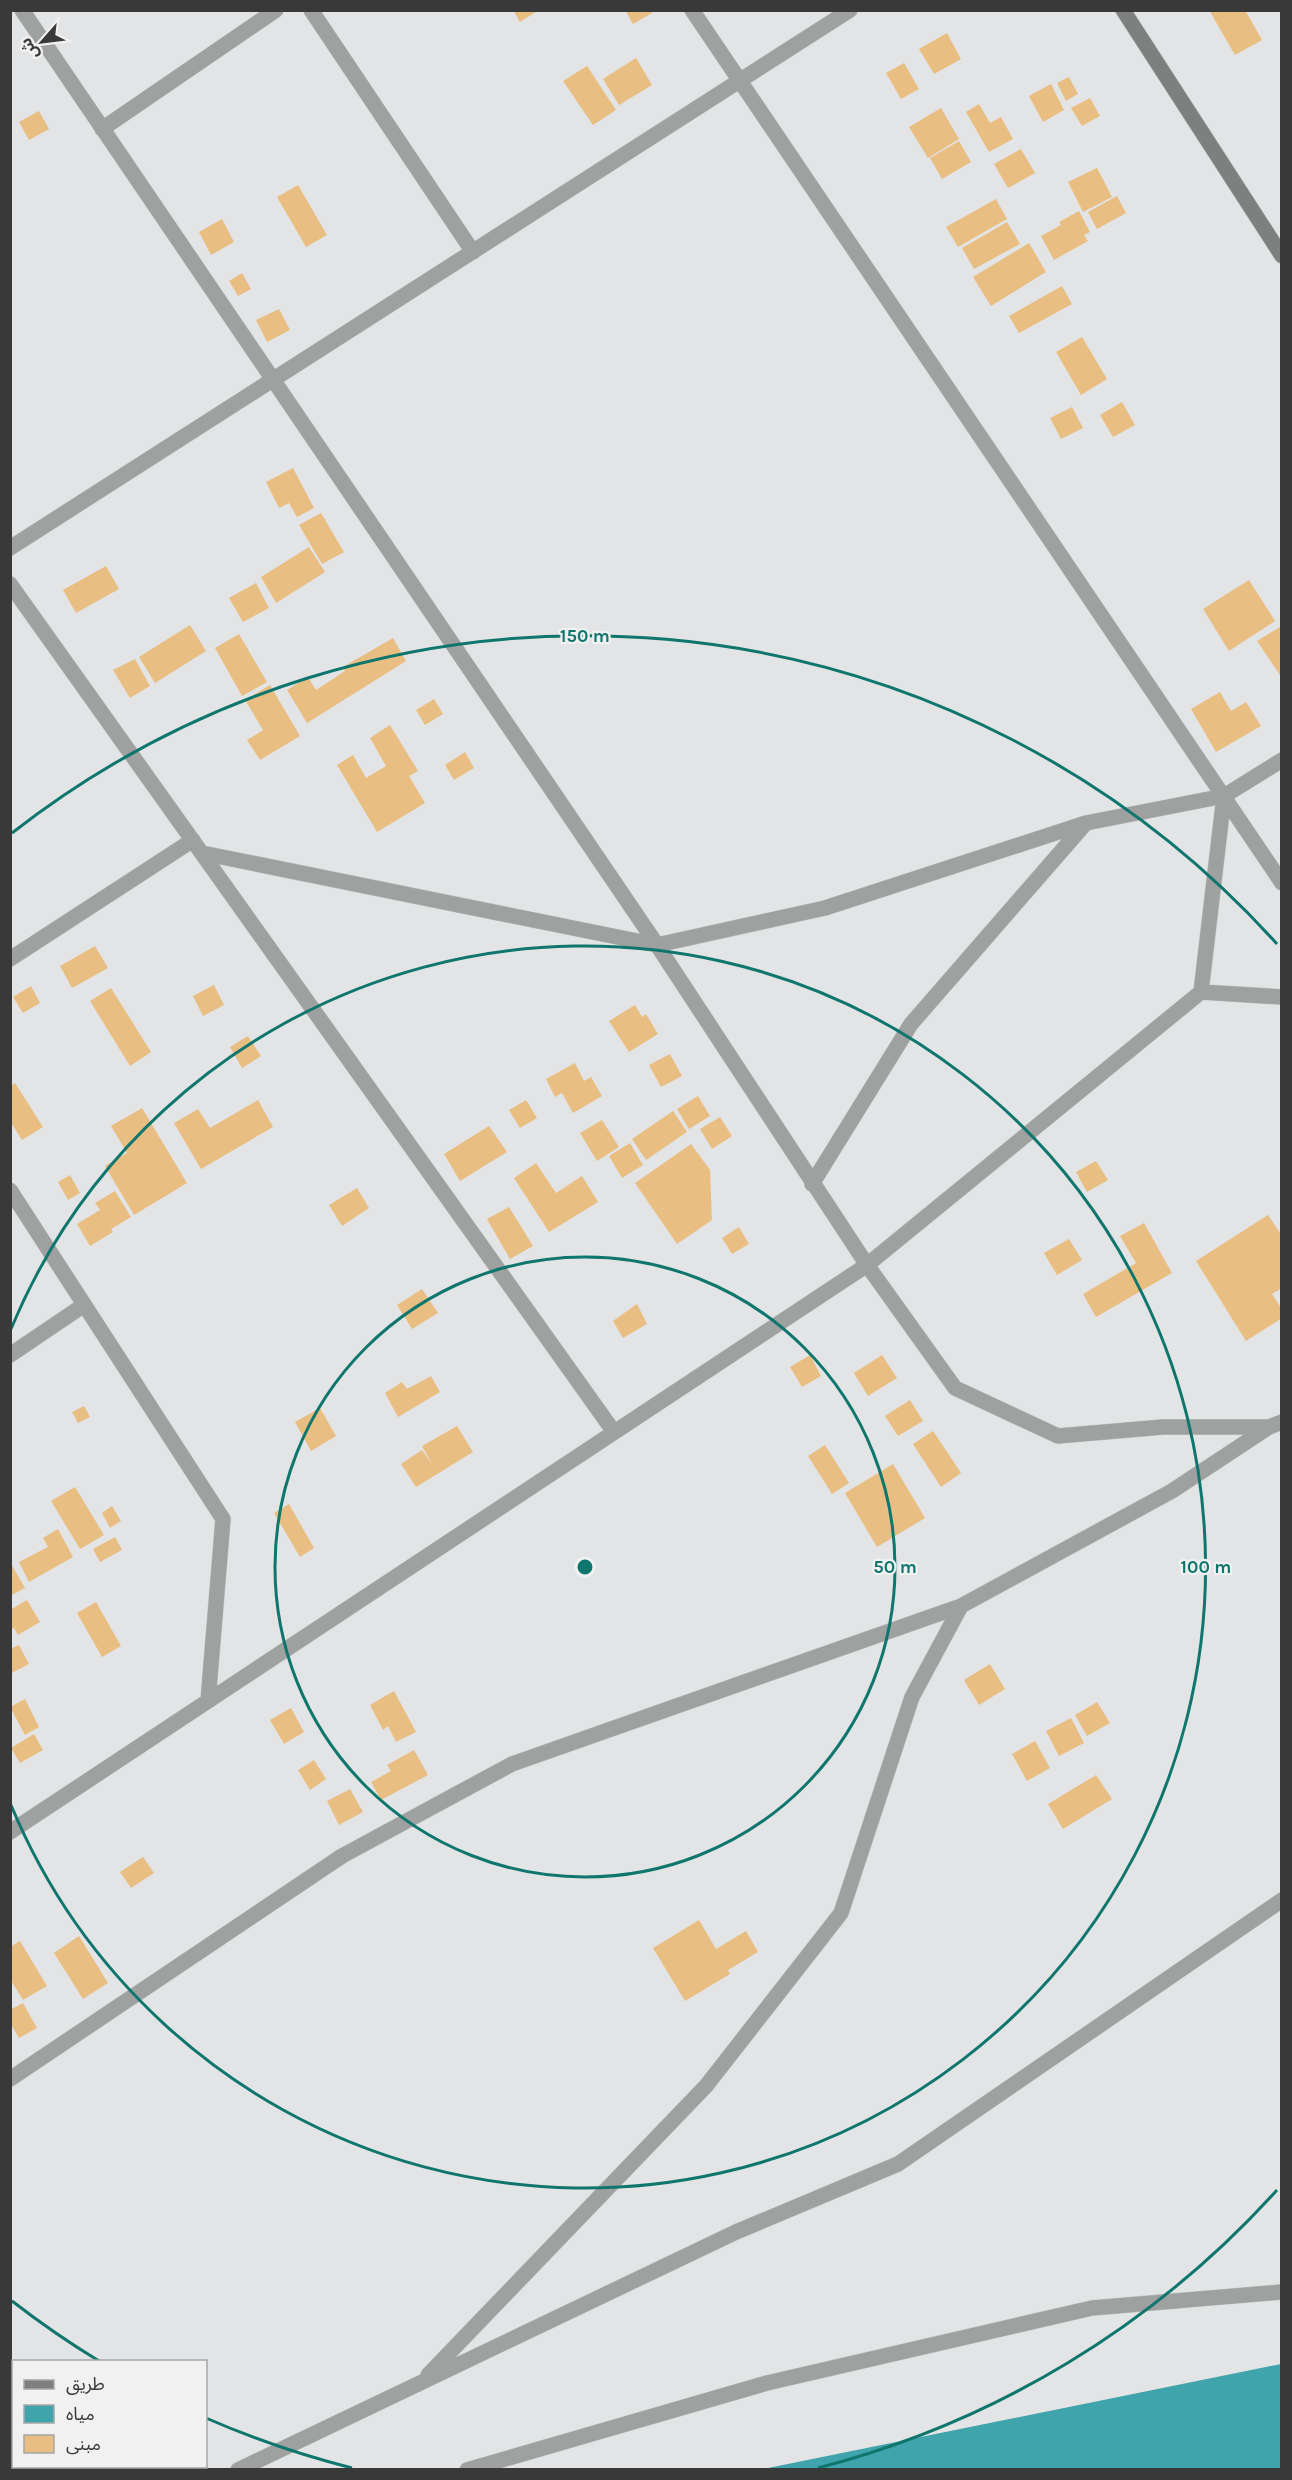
<svg xmlns="http://www.w3.org/2000/svg" width="1292" height="2480" font-family="Karla,'Noto Sans Arabic',sans-serif">
  <rect width="100%" height="100%" fill="#e3e4e5"/>
  <!-- water -->
  <path fill="#40a4ac" d="M1281,2364v105h-518z"/>
  <!-- building -->
  <path fill="#e9be82" d="M513,10h26l-19,12z
    M625,10h26l1,3 -19,11z
    M1209,10h36l17,30 -27,15z
    M947,33l14,26 -27,15 -15,-25z
    M636,58l16,27 -33,20 -16,-26z
    M904,63l15,26 -18,10 -15,-26z
    M587,66l29,44 -23,15 -30,-44z
    M1069,77l9,17 -12,7 -9,-18z
    M1051,84l13,26 -21,12 -14,-26z
    M1090,98l10,18 -18,10 -11,-18z
    M979,104l11,19 11,-6 12,22 -24,13 -23,-40z
    M941,108l18,31 -31,19 -19,-31z
    M39,111l10,18 -20,11 -10,-18z
    M959,141l12,21 -29,17 -12,-21z
    M1021,149l14,24 -27,15 -14,-24z
    M1097,168l15,29 -29,15 -15,-30z
    M298,185l29,50 -21,12 -29,-50z
    M1117,196l9,17 -29,16 -9,-17z
    M996,199l11,20 -49,28 -12,-20z
    M1079,211l11,21 -6,3 4,6 -34,19 -13,-24 20,-11 -2,-3z
    M222,219l12,23 -23,13 -12,-23z
    M1007,222l13,22 -46,25 -12,-21z
    M1029,243l17,29 -55,34 -18,-29z
    M242,273l9,16 -13,7 -9,-15z
    M1062,286l10,18 -53,29 -10,-17z
    M279,309l11,21 -23,12 -11,-22z
    M1082,337l25,42 -26,16 -25,-43z
    M1122,402l13,23 -22,12 -13,-22z
    M1072,407l11,21 -22,11 -11,-21z
    M293,468l21,40 -17,9 -8,-14 -10,5 -13,-26z
    M321,513l23,39 -22,12 -23,-39z
    M309,547l16,25 -49,31 -15,-26z
    M106,566l13,23 -43,24 -13,-23z
    M1249,580l26,41 -46,30 -26,-42z
    M256,583l13,25 -26,14 -14,-24z
    M190,625l16,26 -51,32 -16,-26z
    M1280,627l2,2v49l-25,-37z
    M239,634l28,48 -25,14 -27,-48z
    M393,638l13,23 -99,62 -20,-33 21,-13 8,13 29,-19 -2,-4z
    M135,659l15,27 -20,12 -17,-28z
    M270,685l30,51 -40,24 -13,-20 16,-10 -18,-30z
    M1220,692l11,19 15,-9 15,24 -45,26 -25,-43z
    M434,699l9,15 -18,11 -9,-15z
    M390,725l28,46 -9,5 16,27 -48,29 -40,-67 16,-10 13,23 20,-12 -16,-28z
    M465,752l9,16 -20,12 -9,-15z
    M95,946l13,22 -36,20 -12,-22z
    M214,985l10,20 -21,11 -10,-20z
    M31,986l9,17 -17,10 -10,-16z
    M111,988l40,64 -21,14 -40,-65z
    M635,1005l7,12 4,-3 12,20 -29,18 -20,-31z
    M248,1036l13,20 -19,12 -12,-21z
    M670,1054l12,22 -21,11 -12,-22z
    M575,1063l9,18 7,-4 11,19 -29,17 -11,-20 -7,4 -9,-18z
    M15,1083l28,44 -21,13 -12,-19v-35z
    M698,1096l12,20 -21,13 -12,-20z
    M258,1100l15,27 -72,42 -27,-46 24,-14 12,19z
    M526,1100l11,18 -17,10 -11,-18z
    M142,1108l45,75 -53,32 -29,-49 22,-13 -16,-27z
    M673,1111l14,21 -41,28 -14,-21z
    M720,1117l12,19 -20,13 -12,-20z
    M602,1120l17,27 -22,14 -17,-28z
    M489,1126l18,26 -47,29 -16,-27z
    M630,1143l13,22 -21,13 -13,-22z
    M691,1144l19,26 2,50 -35,24 -42,-61z
    M1096,1161l12,19 -21,12 -11,-20z
    M536,1163l20,30 26,-17 16,26 -49,30 -35,-54z
    M70,1175l10,18 -12,7 -10,-18z
    M357,1188l12,20 -27,18 -13,-21z
    M115,1191l16,26 -20,12 2,3 -23,14 -13,-22 23,-14 -5,-7z
    M509,1207l24,39 -23,13 -23,-40z
    M1268,1215l14,21v56l-2,-3 -8,5 10,15v9l-36,23 -50,-80z
    M1144,1223l28,50 -76,44 -13,-23 53,-31 -16,-27z
    M739,1227l10,17 -17,10 -10,-16z
    M1069,1239l13,21 -25,15 -13,-22z
    M422,1289l16,24 -26,16 -15,-24z
    M637,1304l10,20 -24,14 -10,-17z
    M810,1355l11,21 -19,11 -12,-20z
    M882,1355l15,23 -29,18 -14,-23z
    M431,1376l9,16 -42,25 -13,-24 17,-11 5,7z
    M910,1400l13,21 -25,15 -13,-20z
    M84,1406l6,11 -12,6 -6,-11z
    M320,1408l16,28 -25,15 -16,-29z
    M457,1426l16,26 -57,35 -15,-23 21,-14 10,14 -10,-18z
    M933,1431l28,42 -20,14 -28,-43z
    M825,1445l24,38 -17,11 -24,-38z
    M893,1464l32,54 -48,29 -32,-54z
    M75,1487l29,48 -24,14 -29,-48z
    M289,1504l25,44 -14,9 -26,-44z
    M112,1506l9,15 -11,7 -8,-15z
    M58,1529l15,28 -44,25 -10,-20 29,-15 -5,-9z
    M115,1537l7,13 -22,12 -7,-13z
    M10,1562l15,26 -15,8z
    M27,1600l13,22 -22,13 -4,-7 -4,2v-20z
    M96,1602l25,44 -19,11 -25,-44z
    M19,1645l10,19 -19,10v-25z
    M990,1664l15,25 -26,16 -15,-25z
    M394,1691l22,41 -20,10 -8,-16 -5,4 -13,-25z
    M25,1699l14,28 -14,8 -15,-28z
    M1097,1702l13,21 -23,13 -12,-21z
    M291,1708l13,24 -20,12 -14,-24z
    M1071,1718l13,25 -25,13 -13,-25z
    M34,1734l9,16 -23,13 -9,-15z
    M1035,1741l15,27 -23,13 -15,-27z
    M414,1750l14,25 -47,25 -10,-18 20,-11 -4,-6z
    M314,1760l12,19 -16,11 -12,-20z
    M1096,1775l16,24 -49,30 -15,-25z
    M350,1789l13,23 -24,13 -12,-24z
    M143,1857l11,16 -23,15 -11,-16z
    M699,1920l17,29 30,-18 12,21 -30,18 2,4 -45,27 -32,-53z
    M79,1936l29,47 -25,16 -29,-46z
    M20,1941l27,45 -24,14 -13,-21v-32z
    M23,2003l14,25 -18,10 -9,-15v-13z"/>
  <g fill="none" stroke-linecap="round" stroke-linejoin="round">
    <defs>
      <path id="street" d="M22,10l635,935 210,320 88,123 103,48 105,-9h106
        M311,10l162,242
        M692,10l590,873
        M102,129l174,-119
        M10,548l840,-538
        M10,584l604,848
        M202,853l455,92 168,-37 261,-85 138,-27 58,-36
        M10,959l183,-119
        M1201,992l81,5
        M812,1184l99,-160 174,-200
        M10,1190l213,329 -15,182
        M10,1355l74,-50
        M10,1832l857,-567 334,-273 23,-196
        M10,2079l332,-223 170,-92 449,-158 211,-115 97,-64 13,-5
        M428,2375l278,-289 135,-173 71,-216 49,-91
        M238,2470l498,-238 162,-68 384,-264
        M467,2470l300,-87 325,-75 190,-16"/>
      <path id="secondary" d="M1123,10l159,246"/>
    </defs>
    <!-- street casing -->
    <use href="#street" stroke="#c1c2c3" stroke-width="16"/>
    <!-- secondary casing -->
    <use href="#secondary" stroke="#c1c2c3" stroke-width="16"/>
    <!-- street -->
    <use href="#street" stroke="#9fa0a0" stroke-width="15"/>
    <!-- secondary -->
    <use href="#secondary" stroke="#7e7f7f" stroke-width="15"/>
  </g>
  <!-- distance rings -->
  <g fill="none" stroke="#0f766e" stroke-width="3">
    <circle cx="585" cy="1567" r="310"/>
    <path d="M11 1329A621 621 0 1 1 11 1805"/>
    <path d="M1277 2190A931 931 0 0 1 818 2468M352 2468A931 931 0 0 1 206 2418M99 2361A931 931 0 0 1 12 2301M12 833A931 931 0 0 1 1277 944"/>
  </g>
  <circle cx="585" cy="1567" r="9" fill="#0f766e" stroke="#f1f1f2" stroke-width="3"/>
  <g font-size="18" text-anchor="middle" font-weight="bold" fill="#0f766e" stroke="#f1f1f2" stroke-width="4.5" stroke-linejoin="round" paint-order="stroke">
    <text x="585" y="642">150 m</text>
    <text x="895" y="1573">50 m</text>
    <text x="1206" y="1573">100 m</text>
  </g>
  <!-- border -->
  <rect width="1292" height="2480" fill="none" stroke="#39393a" stroke-width="24"/>
  <!-- legend -->
  <rect x="12" y="2360" width="195" height="108" fill="#f1f1f2" stroke="#a7a7a8" stroke-width="1.5"/>
  <rect x="24" y="2380" width="30" height="9" fill="#7e7f7f" stroke="#a7a7a8" stroke-width="1.5"/>
  <text x="66" y="2390" font-size="18" fill="#39393a">طريق</text>
  <rect x="24" y="2405" width="30" height="18" fill="#40a4ac" stroke="#a7a7a8" stroke-width="1.5"/>
  <text x="66" y="2420" font-size="18" fill="#39393a">مياه</text>
  <rect x="24" y="2435" width="30" height="18" fill="#e9be82" stroke="#a7a7a8" stroke-width="1.5"/>
  <text x="66" y="2450" font-size="18" fill="#39393a">مبنى</text>
  <!-- north arrow -->
  <g transform="translate(42 42) rotate(242)" stroke="#f1f1f2" stroke-width="4.5" paint-order="stroke">
  <path d="M0-4.5L10 22L0 15L-10 22Z" fill="#39393a"/>
  <text y="-9" font-size="16" font-weight="bold" text-anchor="middle" fill="#39393a">ش</text>
  </g>
</svg>
